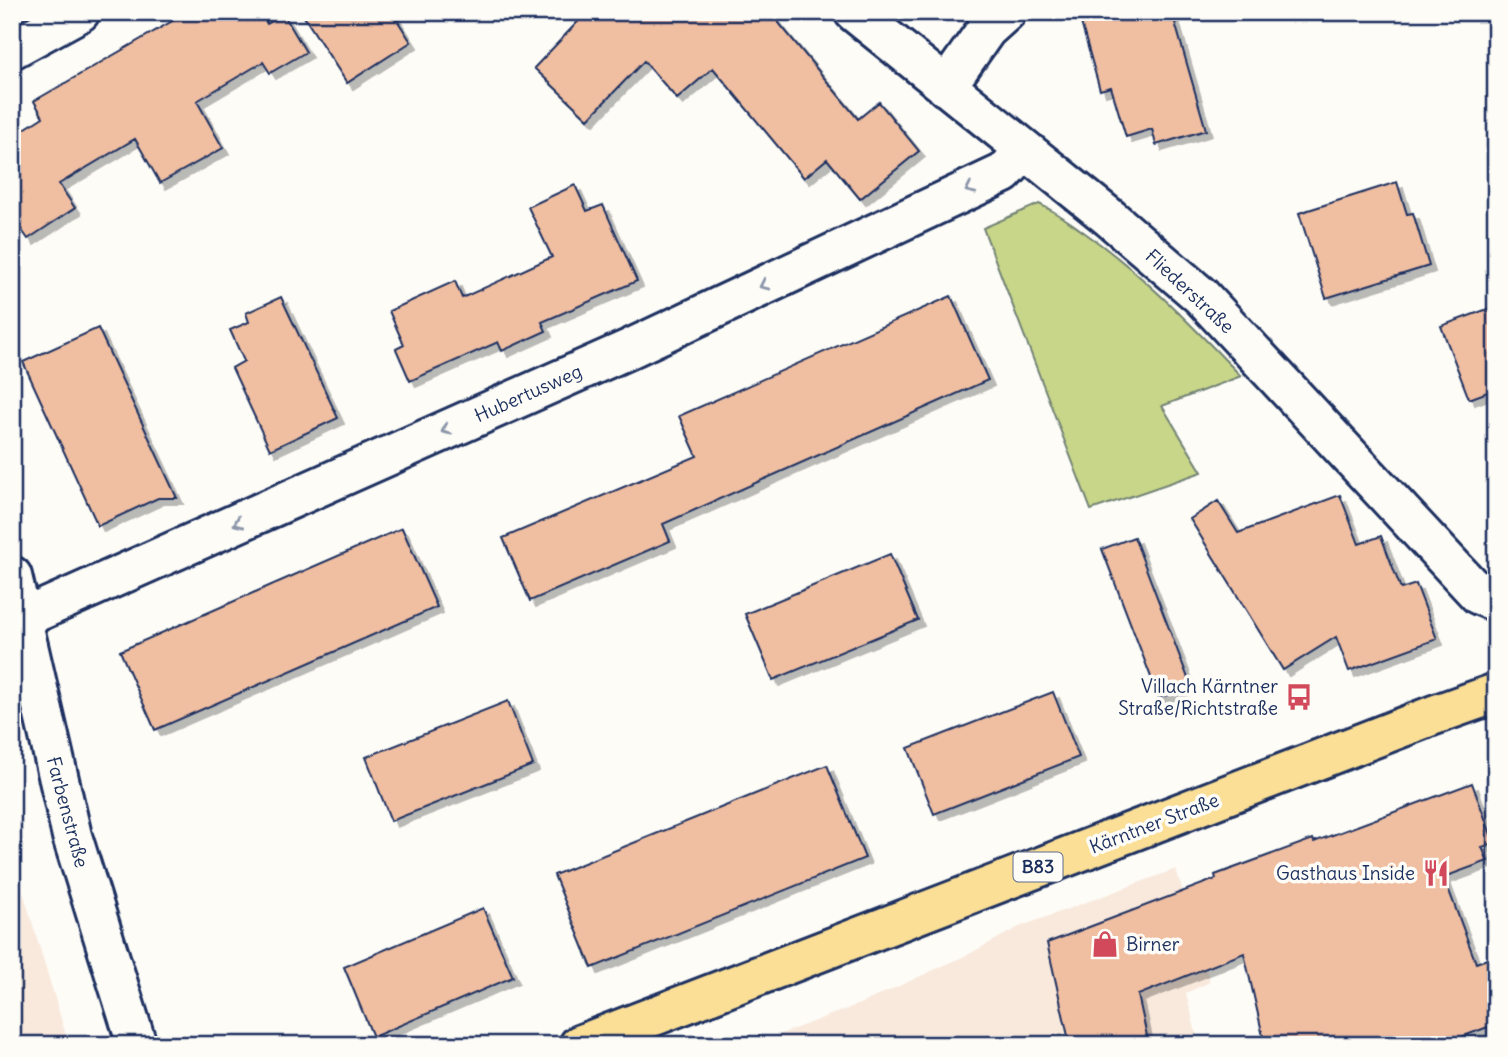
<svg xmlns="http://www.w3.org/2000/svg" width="1508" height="1057" font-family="Delius,sans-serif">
  <defs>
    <filter id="shadow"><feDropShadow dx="6" dy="6" stdDeviation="0" flood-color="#0004"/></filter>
  </defs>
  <rect width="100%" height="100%" fill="#fdfcf7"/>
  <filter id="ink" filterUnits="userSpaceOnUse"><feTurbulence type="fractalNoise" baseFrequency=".0143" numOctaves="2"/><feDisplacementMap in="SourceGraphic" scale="14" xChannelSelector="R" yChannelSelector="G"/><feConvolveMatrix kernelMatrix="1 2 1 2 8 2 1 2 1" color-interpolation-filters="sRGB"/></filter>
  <g filter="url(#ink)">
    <!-- built -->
    <path fill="#f9e9dd" d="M12,855l57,190h-57z
      M1176,869l34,113 -24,11 13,52h-447l110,-42 109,-50 48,-26z"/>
    <!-- green -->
    <path fill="#c8d689" stroke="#728274" stroke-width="2" d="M1039,204c17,8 31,18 46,29 58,41 106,92 156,143l-79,30 40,66 -111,38 -108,-282z"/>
    <!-- building -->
    <path fill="#f0bea1" stroke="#1b2f5e" stroke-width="2" filter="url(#shadow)" d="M188,12h72l7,12 17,-9 22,37 -36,21 -7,-11 -66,39 26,47 -63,35 -25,-44 -76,45 16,24 -47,31 -16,-23v-79l31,-20 -9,-16z
      M301,12h91l19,30 -64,41z
      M587,12h183l88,107 21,-17 40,49 -59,48 -33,-40 -23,19 -91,-110 -36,31 -33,-38 -56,58 -54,-51z
      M1078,12h94l34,118 -50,15 -4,-16 -26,8 -15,-50 -11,3z
      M1397,182l10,32 6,-1 16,53 -103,32 -27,-85z
      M575,185l12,26 16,-6 34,76 -95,41 4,9 -44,20 -4,-9 -88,39 -14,-32 8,-4 -15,-34 66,-30 7,17 90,-41 -24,-50z
      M951,296l37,84 -325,144 7,17 -140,60 -27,-63 194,-82 -18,-40z
      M281,297l57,121 -68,32 -38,-82 12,-7 -14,-31 19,-8 -3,-9z
      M1496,306v83l-27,10 -28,-73z
      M98,328l79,170h-19l-60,28 -75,-164z
      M1340,495l19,49 22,-8 20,53 15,-5 21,55 -88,32 -13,-34 -53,33 -93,-151 28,-18 20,32z
      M402,528l35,79 -282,123 -35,-79z
      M1134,537l57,149 -32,12 -57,-149z
      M890,554l28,66 -145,60 -28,-66z
      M1053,692l26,65 -145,57 -26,-66z
      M508,701l25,64 -142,56 -25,-64z
      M827,765l38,93 -273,110 -38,-93z
      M1472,783l22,60 -12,4 6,14 -44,16 32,86 20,-7v68l-56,21h-175l-21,-92 -106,42 11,50h-79l-23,-102 169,-64 -1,-4 98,-36 1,3z
      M483,908l30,69 -140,60 -29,-70z"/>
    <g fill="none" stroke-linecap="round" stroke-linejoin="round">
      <defs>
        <path id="minor" d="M854,12l256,206 91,78 278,299 17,7
          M12,49l68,-37
          M946,87l40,-57 20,-18
          M12,576l60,260 65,209
          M21,619l608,-270 375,-176 21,-23"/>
        <path id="major" d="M579,1045l855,-330 62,-22"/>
      </defs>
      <!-- minor casing -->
      <use href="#minor" stroke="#1b2f5e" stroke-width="44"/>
      <!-- major casing -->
      <use href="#major" stroke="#1b2f5e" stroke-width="44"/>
      <!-- minor -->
      <use href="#minor" stroke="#fdfcf7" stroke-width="38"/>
      <!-- major -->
      <use href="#major" stroke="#fbdf96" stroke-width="38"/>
    </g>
    <!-- one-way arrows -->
    <defs><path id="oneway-chevron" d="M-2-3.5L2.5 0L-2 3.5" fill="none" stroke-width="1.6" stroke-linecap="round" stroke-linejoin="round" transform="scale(1.75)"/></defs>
    <g stroke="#8c96aa">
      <use href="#oneway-chevron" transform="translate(970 189) rotate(155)"/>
      <use href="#oneway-chevron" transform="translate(764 285) rotate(155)"/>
      <use href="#oneway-chevron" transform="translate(446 430) rotate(156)"/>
      <use href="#oneway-chevron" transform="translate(238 523) rotate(156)"/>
    </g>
  </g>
  <!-- icons -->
  <defs>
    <symbol id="bus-bare" viewBox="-9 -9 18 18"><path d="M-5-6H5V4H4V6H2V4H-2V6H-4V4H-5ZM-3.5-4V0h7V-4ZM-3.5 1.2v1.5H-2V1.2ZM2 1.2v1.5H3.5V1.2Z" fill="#d1495b" stroke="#fdfcf7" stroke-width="2.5" paint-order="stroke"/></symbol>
    <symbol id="restaurant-bare" viewBox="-9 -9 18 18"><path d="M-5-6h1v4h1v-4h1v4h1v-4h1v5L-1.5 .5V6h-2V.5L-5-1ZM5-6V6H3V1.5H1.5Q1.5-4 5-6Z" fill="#d1495b" stroke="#fdfcf7" stroke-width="2.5" paint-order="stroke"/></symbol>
    <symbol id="shop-bare" viewBox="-9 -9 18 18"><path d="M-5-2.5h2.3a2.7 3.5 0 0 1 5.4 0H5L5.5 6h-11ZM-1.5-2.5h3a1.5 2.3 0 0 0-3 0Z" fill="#d1495b" stroke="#fdfcf7" stroke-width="2.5" paint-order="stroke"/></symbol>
  </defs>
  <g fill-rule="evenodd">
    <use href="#bus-bare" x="1280" y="678" width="38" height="38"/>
    <use href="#restaurant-bare" x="1417" y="854" width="38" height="38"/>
    <use href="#shop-bare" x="1086" y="925" width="38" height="38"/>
  </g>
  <g text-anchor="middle" stroke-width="7" stroke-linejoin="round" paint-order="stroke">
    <!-- shield labels -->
    <rect fill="#fdfcf7" stroke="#5f6c8c" stroke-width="2" x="1013.5" y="852.5" width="49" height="29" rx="5"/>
    <g font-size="18" font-weight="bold" fill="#1b2f5e">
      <text x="1038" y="873">B83</text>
    </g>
    <!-- street labels -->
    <g font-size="19" fill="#1b2f5e" stroke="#fdfcf7">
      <text transform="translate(1190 291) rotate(43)" y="7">Fliederstraße</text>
      <text transform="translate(528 393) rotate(-24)" y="7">Hubertusweg</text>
      <text transform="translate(68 812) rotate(75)" y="7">Farbenstraße</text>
      <text transform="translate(1154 823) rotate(-21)" y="7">Kärntner Straße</text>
    </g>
    <!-- poi labels -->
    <g font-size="19" fill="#1b2f5e" stroke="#fdfcf7" text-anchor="end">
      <text x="1278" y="693">Villach Kärntner<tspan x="1278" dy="22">Straße/Richtstraße</tspan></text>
      <text x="1415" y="880">Gasthaus Inside</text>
      <text x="1126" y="951" text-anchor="start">Birner</text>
    </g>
  </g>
  <!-- margin -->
  <rect width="1508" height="1057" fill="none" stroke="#fdfcf7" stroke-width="42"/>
  <rect x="21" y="21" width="1466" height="1015" fill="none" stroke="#1b2f5e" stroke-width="2.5" filter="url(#ink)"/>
</svg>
